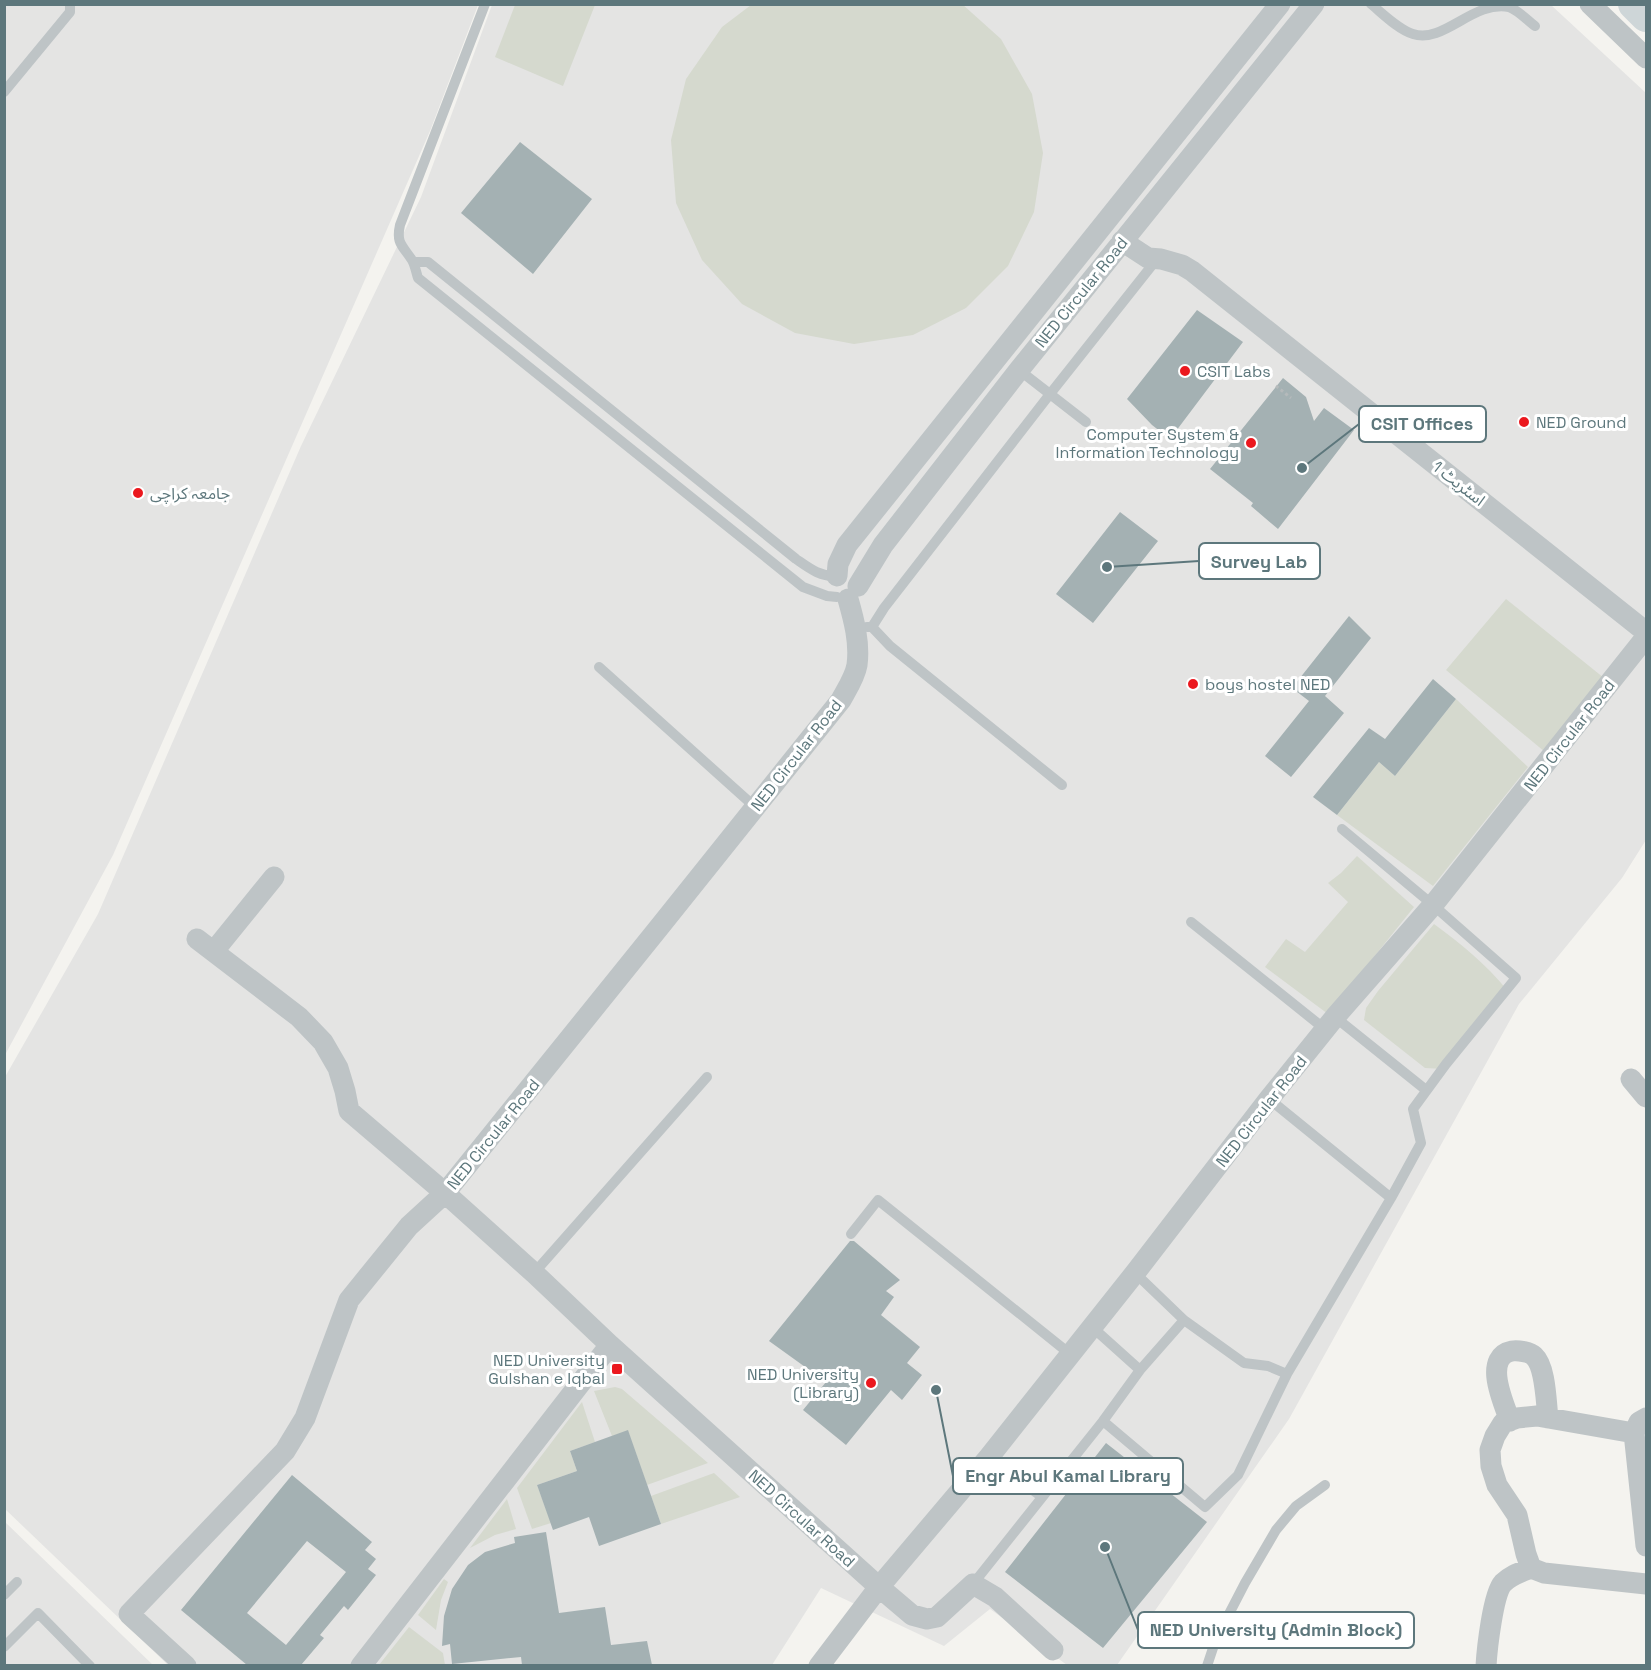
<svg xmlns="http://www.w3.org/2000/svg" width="1651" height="1670" font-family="'Space Grotesk','Noto Sans Arabic',sans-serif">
  <rect width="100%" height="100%" fill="#f4f3ef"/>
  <!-- built -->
  <path fill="#e4e4e3" d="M5,5h473l-48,126 -317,724 -108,200z
    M492,5h1059l95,88v747l-24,38 -103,126 -230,415 -172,246h-50l-77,-56 -46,37 -123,-58 -49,77h-604l-163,-156v-432l93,-163 203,-468 120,-249z
    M5,1522l148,143h-148z"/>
  <!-- green -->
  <path fill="#d5d9ce" d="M962,4l39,35 31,55 11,59 -9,59 -26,54 -42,42 -53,27 -59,9 -59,-11 -53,-29 -40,-44 -26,-57 -5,-63 15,-61 36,-52 29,-22z
    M515,5h80l-32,81 -68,-29z
    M1506,599l98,79 -59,74 -99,-82z
    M1456,699l72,68 -95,119 -96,-71 42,-53 16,14z
    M1357,856l57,51 -86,107 -63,-47 21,-28 19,13 43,-50 -20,-19 13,-10z
    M1434,924c27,20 52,40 73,66l-63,79 -19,-1 -61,-48 2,-12 12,-17z
    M615,1387l7,2 86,74 -61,22 -19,-54 -16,5 -18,-45z
    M582,1402l13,40 -25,9 7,20 -40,14 14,38 -19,6 -15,-41z
    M714,1473l26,24 -79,27 -10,-28z
    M507,1499l9,30 -21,6 -25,13z
    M444,1579l4,3 -7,18 -5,30 -18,-15z
    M409,1627l34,26 2,12h-66z"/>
  <!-- building -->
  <path fill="#a4b1b3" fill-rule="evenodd" d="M520,142l72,57 -59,75 -72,-61z
    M1197,310l46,32 -73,97 -18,-14 -25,-26z
    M1283,378l23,19 8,24 10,-13 30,22 -76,99 -27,-23 2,-3 -43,-34z
    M1120,512l38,29 -65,82 -37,-29z
    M1349,616l22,22 -46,58 19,17 -53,64 -26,-21 44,-55 -17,-13z
    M1433,679l23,20 -61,77 -16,-14 -42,53 -24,-18 56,-69 16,11z
    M850,1241h4l46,39 -14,11 8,6 -13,18 39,32 -13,16 15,12 -20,25 -11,-10 -45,55 -43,-35 23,-28 -57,-41z
    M628,1430l33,94 -62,22 -10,-29 -36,13 -16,-45 40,-14 -7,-20z
    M1106,1443l101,79 -104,126 -98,-76z
    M292,1475l80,67 -7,8 11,9 -8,10 8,6 -28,35 -4,-4 -24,29 4,3 -23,27h-54l-66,-55zM307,1541l39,31 -60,73 -39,-32z
    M546,1532l13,81 46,-6 6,38 36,-4 5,24h-130l-1,-8 -69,7 -2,-20 -8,2 2,-30 8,-27 16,-24 17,-13 30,-9 -1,-6z"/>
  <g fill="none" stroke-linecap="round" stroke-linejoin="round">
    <!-- path -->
    <path stroke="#b5babb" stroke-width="3" stroke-dasharray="3 3" stroke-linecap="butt" d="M1276,386l15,12"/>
    <!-- service -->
    <path stroke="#bec4c6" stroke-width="10" d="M485,4l-85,221c-4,18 2,20 12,35 3,5 4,12 6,18l385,309 24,9 10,1
      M1371,4c12,10 28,26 42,30 31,10 60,-34 96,-27 9,3 19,14 26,19
      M4,92l66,-80v-8
      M414,262h14l368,297c13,9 24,18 41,17
      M1019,370l67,52
      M867,627h5l18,19 172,139
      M872,627l12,-19 166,-214 107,-135
      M599,667l156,140
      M1191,922l135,108
      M1335,1017l91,73
      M1269,1099l122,99
      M851,1234l27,-34 192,154
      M534,1273l173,-196
      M1135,1273l49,47 60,43 24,3 19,8
      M1091,1326l49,44
      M1103,1421l102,86 33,-32 49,-101 104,-176 30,-55 -8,-34 33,-45 70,-86 -83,-73 -91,-76
      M989,1457l53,40
      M973,1584l130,-163 37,-51 44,-50
      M4,1595l13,-13
      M4,1647l34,-34 52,53
      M1207,1666l9,-27 29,-56 31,-53 20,-24 29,-21"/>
    <!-- minor -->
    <path stroke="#bec4c6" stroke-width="21" d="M1590,4l56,54
      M1122,241l26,17 13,1 21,6 10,6 454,361
      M837,576l1,-12 9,-19 433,-541
      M858,586l25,-41 136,-175 295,-366
      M848,599c6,21 12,44 9,66 -2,12 -10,24 -16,35l-180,225 -216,268 89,80 76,72 269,242 33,28 15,4 10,-2 36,-33 22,13 58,53
      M214,951l60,-74
      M1631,1079l15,18
      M1646,1418l-7,4 -5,11 12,113
      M1510,1421c-6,-17 -28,-64 2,-70 6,-1 18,1 22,5 12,11 12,47 14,62
      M1634,1433l-97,-17 -20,2 -14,5 -8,13 -5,14 1,16 6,19 20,30 9,39 5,14 13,5 102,11
      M186,1666l-57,-52 156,-163 20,-33 44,-118 60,-74 36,-33 -96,-82 -4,-20 -7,-23 -15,-26 -24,-25 -102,-78
      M361,1666l249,-321
      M819,1666l60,-79 110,-130 146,-184 134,-174 66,-82 98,-112 213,-268
      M1486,1666c1,-17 7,-72 17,-83 8,-8 18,-11 28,-15"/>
    <!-- primary -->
    <path stroke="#ced6d8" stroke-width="32" d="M1634,4l12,12"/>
  </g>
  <!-- markers -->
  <g fill="#eb181e" stroke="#fff" stroke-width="2">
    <circle cx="1185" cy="371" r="6"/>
    <circle cx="1524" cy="422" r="6"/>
    <circle cx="1251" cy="443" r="6"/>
    <circle cx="138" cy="493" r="6"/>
    <circle cx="1193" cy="684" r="6"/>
    <rect x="611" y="1363" width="12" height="12" rx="3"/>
    <circle cx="871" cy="1383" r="6"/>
  </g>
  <g text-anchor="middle" stroke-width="6" stroke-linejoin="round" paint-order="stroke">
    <!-- street labels -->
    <g font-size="16" fill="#5d777c" stroke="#fff">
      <text transform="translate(1081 292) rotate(-51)" y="6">NED Circular Road</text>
      <text transform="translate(1459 483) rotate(38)" y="6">اسٹریٹ 1</text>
      <text transform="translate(1569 735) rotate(-52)" y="6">NED Circular Road</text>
      <text transform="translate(796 755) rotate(-52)" y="6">NED Circular Road</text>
      <text transform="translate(1261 1111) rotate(-52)" y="6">NED Circular Road</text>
      <text transform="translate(493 1134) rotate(-51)" y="6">NED Circular Road</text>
      <text transform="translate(802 1518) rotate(42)" y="6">NED Circular Road</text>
    </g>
    <!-- poi labels -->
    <g font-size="16" fill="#5d777c" stroke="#fff" text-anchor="start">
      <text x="1197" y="377">CSIT Labs</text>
      <text x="1536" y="428">NED Ground</text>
      <text x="1239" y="440" text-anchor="end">Computer System &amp;<tspan x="1239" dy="18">Information Technology</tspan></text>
      <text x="150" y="499">جامعہ کراچی</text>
      <text x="1205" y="690">boys hostel NED</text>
      <text x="605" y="1366" text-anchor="end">NED University<tspan x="605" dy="18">Gulshan e Iqbal</tspan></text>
      <text x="859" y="1380" text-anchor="end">NED University<tspan x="859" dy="18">(Library)</tspan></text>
    </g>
  </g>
  <!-- callouts -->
  <path fill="none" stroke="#5d777c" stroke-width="2" d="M1302 468L1359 424M1107 567L1199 561M936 1390L953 1476M1105 1547L1138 1630"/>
  <g fill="#5d777c" stroke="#fff" stroke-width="2">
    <circle cx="1302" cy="468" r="6"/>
    <circle cx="1107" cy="567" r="6"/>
    <circle cx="936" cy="1390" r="6"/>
    <circle cx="1105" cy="1547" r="6"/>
  </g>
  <g fill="#fff" stroke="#5d777c" stroke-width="2">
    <rect x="1359" y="406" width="127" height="36" rx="6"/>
    <rect x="1199" y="543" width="121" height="36" rx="6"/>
    <rect x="953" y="1458" width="230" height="36" rx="6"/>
    <rect x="1138" y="1612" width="276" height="36" rx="6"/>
  </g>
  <g font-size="18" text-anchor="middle" font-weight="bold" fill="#5d777c">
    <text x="1422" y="430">CSIT Offices</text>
    <text x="1259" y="568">Survey Lab</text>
    <text x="1068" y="1482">Engr Abul Kamal Library</text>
    <text x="1276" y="1636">NED University (Admin Block)</text>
  </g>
  <!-- border -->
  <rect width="1651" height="1670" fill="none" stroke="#5d777c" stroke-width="12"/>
</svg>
